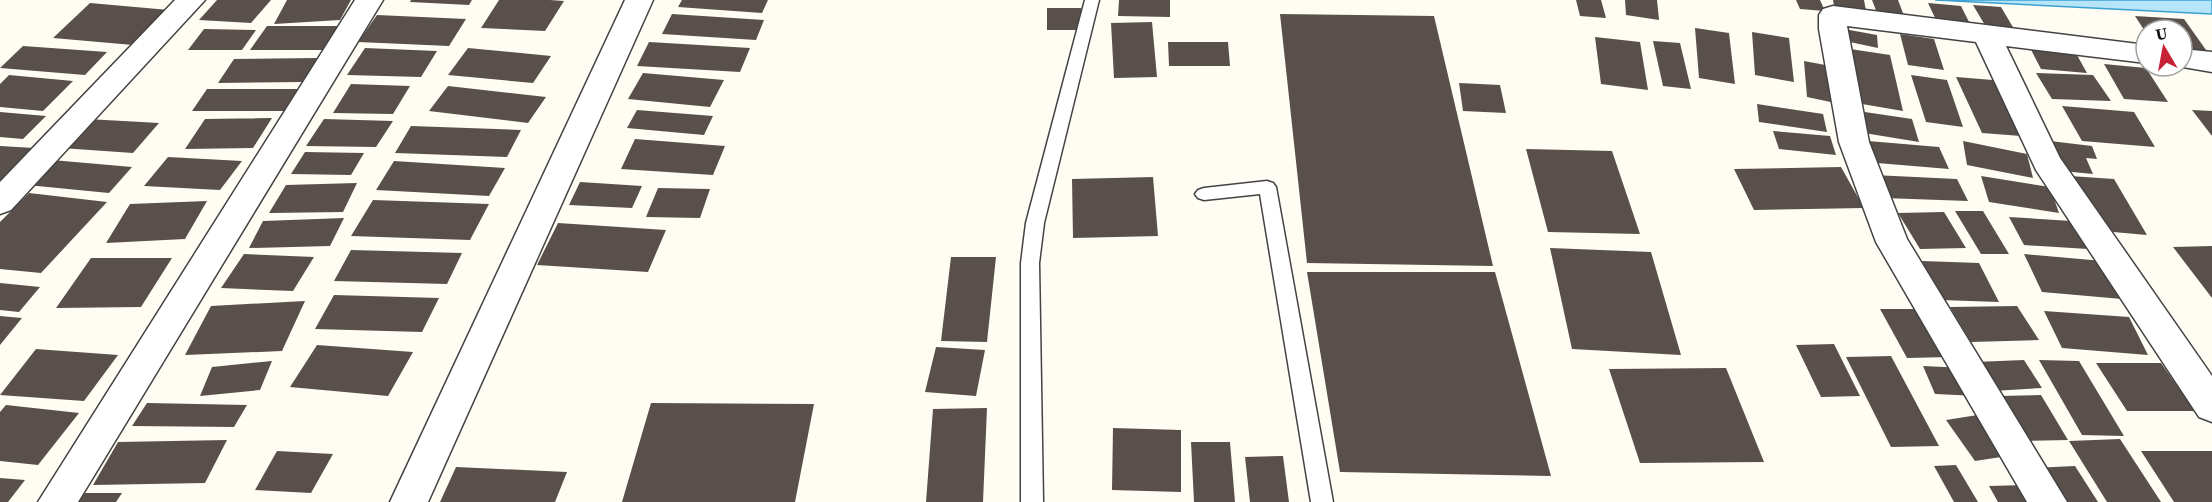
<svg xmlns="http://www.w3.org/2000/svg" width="2212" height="502" font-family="'Source Serif 4',serif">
  <rect width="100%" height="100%" fill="#fffcf3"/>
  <!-- water -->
  <path fill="#b6e4f8" stroke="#3aa1d2" stroke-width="1.5" d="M1935,0h277v14z"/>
  <!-- building -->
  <path fill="#59504c" d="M217,0h54l-20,23 -52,-3z
    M287,0h64l-11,20 -66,4z
    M411,0h61l-3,5 -59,-3z
    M499,0h51l14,1 -19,30 -64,-3z
    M682,0h86l-6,13 -84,-6z
    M1119,0h51v17l-52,-1z
    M1576,0h25l5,18 -26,-2z
    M1625,0h32l2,20 -33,-5z
    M1796,0h24l5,11 -25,-2z
    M1833,0h31l3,16 -32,-5z
    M1872,0h26l8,21 -27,-3z
    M90,3l79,7 -36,35 -80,-7z
    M1928,3l33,3 10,20 -34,-4z
    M1973,5l28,2 16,27 -28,-2z
    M1047,8h34l1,22h-35z
    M672,14l92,6 -8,20 -94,-6z
    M1280,14l154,2 59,250 -186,-3z
    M377,15l89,4 -17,27 -91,-4z
    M2135,16l49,3 27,38 -29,-2v-25h-36v3z
    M1152,22l5,55 -43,1 -3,-55z
    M267,26h72l-15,24h-74z
    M1695,28l34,5 6,51 -36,-6z
    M204,29l52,1 -14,20h-54z
    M1844,29l33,6 1,13 -33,-7z
    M1752,32l37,6 5,44 -39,-7z
    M1900,34l34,5 10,31 -36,-5z
    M1595,37l45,5 8,48 -47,-6z
    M1653,41l27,2 11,46 -28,-3z
    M649,42l101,6 -10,24 -103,-6z
    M1168,42h60l2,24h-61z
    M2027,42l45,4 15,27 -46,-4z
    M23,46l84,6 -22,23 -85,-7z
    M365,48l72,3 -16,26 -74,-2z
    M468,48l83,8 -18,27 -85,-8z
    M1850,49l40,6 13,56 -41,-7z
    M318,58l-15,24 -85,1 16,-24z
    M1804,61l32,6 4,37 -33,-7z
    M2104,64l42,4 22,34 -44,-3z
    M643,73l81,7 -14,27 -82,-8z
    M2036,73l57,2 18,26 -59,-2z
    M9,75l64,6 -30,30 -43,-4v-23z
    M1911,75l36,5 16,47 -37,-5z
    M1956,77l37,3 28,56 -39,-3z
    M1459,83l41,2 6,28 -43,-2z
    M351,84l59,2 -17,28 -60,-1z
    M448,86l98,11 -18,26 -99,-12z
    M207,89h92l-13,22h-94z
    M1757,104l66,10 4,18 -68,-10z
    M2062,106l72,6 21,35 -73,-6z
    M637,110l76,6 -9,19 -77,-7z
    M2192,110l20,1v25z
    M1858,111l54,8 7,23 -55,-9z
    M0,112l46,4 -23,23 -23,-2z
    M272,118l-19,30 -68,1 20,-30z
    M87,119l72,4 -26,30 -72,-5z
    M324,119l69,2 -17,26 -70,-1z
    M411,126l110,4 -14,27 -112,-4z
    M1773,131l57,5 6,19 -57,-6z
    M635,139l90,7 -12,29 -92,-6z
    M1868,141l71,6 10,22 -72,-6z
    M1963,141l64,13 6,24 -66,-13z
    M2050,141l42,5 5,13 -11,-1 7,16 -31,-3z
    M0,146l34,2 -31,32h-3z
    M1526,149l86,2 28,83 -92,-2z
    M305,152l59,1 -13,22 -60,-1z
    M168,157l74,4 -22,29 -76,-4z
    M52,160l80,7 -23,26 -82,-8z
    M394,161l111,7 -16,28 -113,-6z
    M1841,167l23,41 -110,2 -20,-41z
    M1873,175l84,4 11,22 -84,-3z
    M1981,176l69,11 9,26 -70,-11z
    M2070,176l44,3 33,56 -45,-4z
    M1153,177l5,59 -85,2 -1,-59z
    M580,182l62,4 -10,22 -63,-3z
    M357,183l-14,29 -74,1 17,-28z
    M658,188l52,1 -10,29 -54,-1z
    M29,193l78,9 -66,71 -41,-4v-47z
    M373,200l116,4 -19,36 -119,-4z
    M207,201l-22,38 -79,4 24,-39z
    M1955,211h28l26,43h-28z
    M1944,212l22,36 -46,1 -22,-36z
    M2009,217l62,4 17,28 -64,-4z
    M344,218l-14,28 -81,2 14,-27z
    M558,223l108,7 -18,42 -111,-7z
    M2212,246v52l-39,-51z
    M1550,248l101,4 30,103 -109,-6z
    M351,250l111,3 -15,31 -113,-3z
    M244,254l70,3 -21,34 -72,-3z
    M2024,254l79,7 19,38 -80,-7z
    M951,257h45l-9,85 -46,-1z
    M91,258h81l-31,49 -85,1z
    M1922,261l57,2 20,39 -58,-2z
    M1307,272h188l56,204 -211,-4z
    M0,283l40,4 -21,25 -19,-2z
    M334,295l105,3 -17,34 -107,-3z
    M305,301l-23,50 -97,4 26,-49z
    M2017,306l22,34 -68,2 -21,-35z
    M1880,309h42l28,48 -43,1z
    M2044,311l85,6 19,38 -86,-7z
    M0,316l22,2 -22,27z
    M1834,344l26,52 -39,1 -25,-52z
    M317,345l96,7 -25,44 -98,-9z
    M936,347l49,3 -9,46 -51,-4z
    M36,349l82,6 -34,46 -84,-6z
    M1891,356l48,90 -48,1 -45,-90z
    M2024,360l18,28 -49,3 -18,-29z
    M2039,360l40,1 45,75 -42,-1z
    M272,361l-12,29 -60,6 12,-29z
    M2096,363h65l34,48h-68z
    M1923,366l42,2 13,28 -43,-2z
    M1726,368l38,94 -124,1 -31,-94z
    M2041,395l27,45 -44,1 -26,-45z
    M147,403l100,2 -13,22 -102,-1z
    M651,403l163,1 -19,98h-173z
    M6,405l73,8 -41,52 -38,-4v-49z
    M987,408l-4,94h-57l7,-93z
    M1984,414l30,41 -39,6 -29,-41z
    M1113,428l68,2v62l-69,-2z
    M2120,439l41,63h-54l-38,-61z
    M227,440l-22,43 -112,2 25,-43z
    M1191,442h39l5,60h-41z
    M277,451l56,3 -22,39 -56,-3z
    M2141,451h71v51h-38z
    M1283,456l6,46h-39l-5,-45z
    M1956,465l22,37h-24l-20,-36z
    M2075,466l23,36h-45l-21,-34z
    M456,467l111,5 -12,30h-115z
    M0,478l25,2 -17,22h-8z
    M2026,485l10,17h-38l-9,-16z
    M82,493h40l-6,9h-40z"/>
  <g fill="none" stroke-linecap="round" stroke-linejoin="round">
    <defs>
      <path id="lane" d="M1085,0h14l-55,223 -5,40 4,239h-22v-239l5,-40z
        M1267,181l6,2 3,4 57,315h-22l-51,-308 -56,6 -6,-2 -3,-4 3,-4 6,-2z"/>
      <path id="street" d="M175,0h30l-194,210 -11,4v-32z
        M355,0h28l-305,502h-40z
        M625,0h28l-225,502h-38z
        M1833,6l313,39v18l-140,-17 54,112 152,218v46l-13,-5 -163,-247 -60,-128 -129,-16 22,116 38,97 160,263h-40l-151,-260 -37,-100 -20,-113v-14l4,-6z
        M2182,49l30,3v20l-35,-6h5z"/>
    </defs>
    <!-- lane casing -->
    <use href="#lane" stroke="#434343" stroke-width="3"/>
    <!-- street casing -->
    <use href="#street" stroke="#434343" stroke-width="3"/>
    <!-- lane -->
    <use href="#lane" fill="#fff" fill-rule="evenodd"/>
    <!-- street -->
    <use href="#street" fill="#fff" fill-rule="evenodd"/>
  </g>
  <!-- north arrow -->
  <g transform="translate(2164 48) rotate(350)"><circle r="28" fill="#ffffff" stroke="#9f9f9f" stroke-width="1.5"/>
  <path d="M0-4.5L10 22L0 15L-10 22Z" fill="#c62236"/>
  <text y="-9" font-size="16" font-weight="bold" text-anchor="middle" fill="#101010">U</text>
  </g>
</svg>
